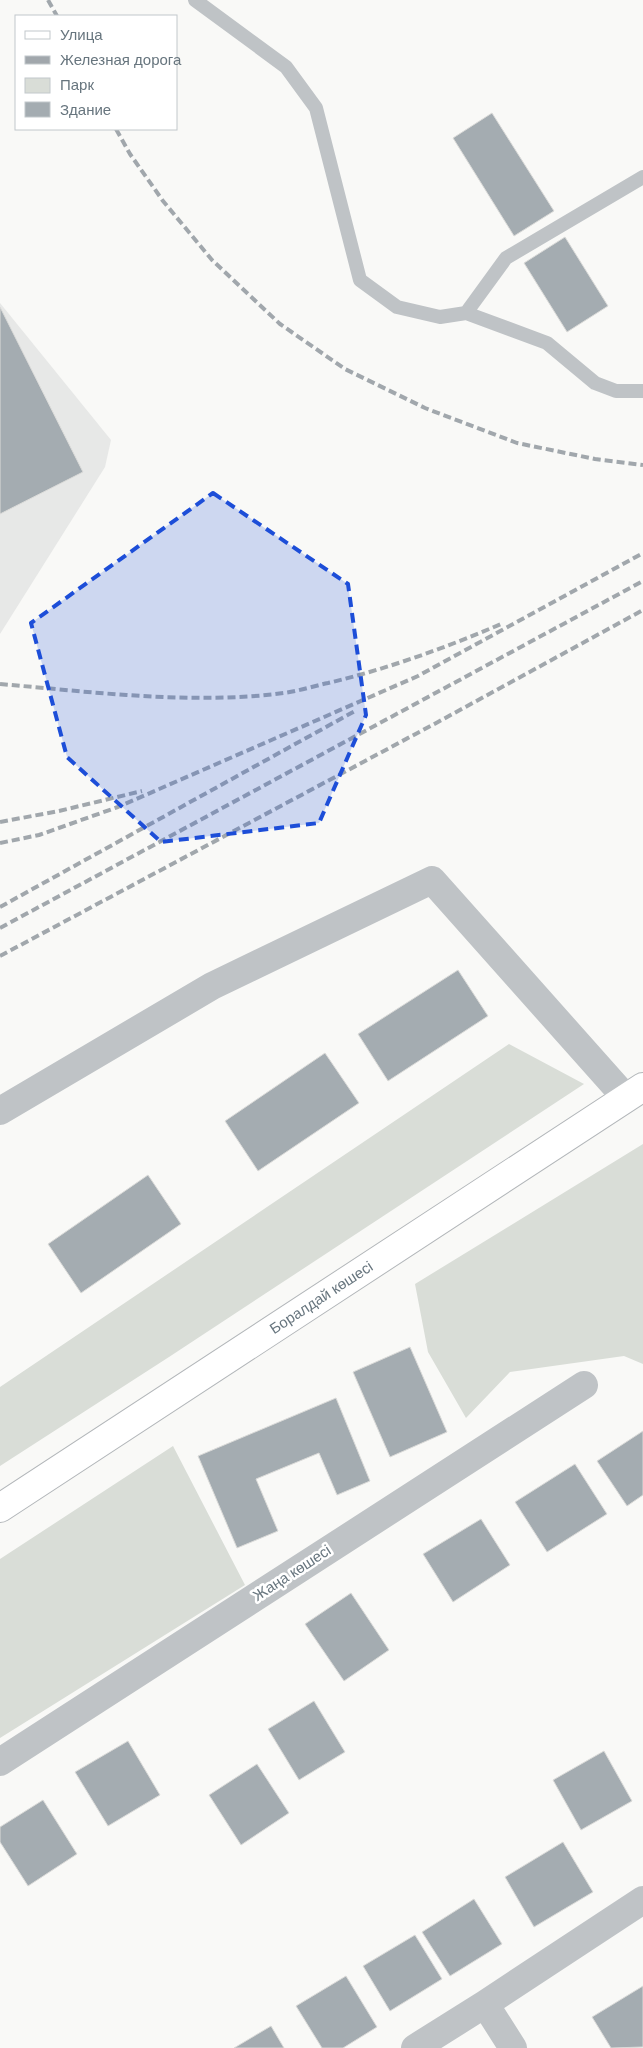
<svg xmlns="http://www.w3.org/2000/svg" width="643" height="2048" font-family="Arial,sans-serif">
  <rect width="100%" height="100%" fill="#f9f9f7"/>
  <!-- built -->
  <path fill="#e7e8e7" d="M0,303l111,137 -6,27 -105,167z"/>
  <!-- green -->
  <path fill="#d9ddd7" d="M509,1044l75,40 -415,273 -169,109v-79z
    M643,1144v220l-19,-8 -114,16 -44,46 -38,-66 -13,-68z
    M173,1446l72,139 -245,153v-179z"/>
  <!-- building -->
  <path fill="#a4acb1" stroke="#dbdbd9" d="M492,113l62,98 -40,25 -61,-98z
    M565,237l43,69 -41,26 -43,-69z
    M0,307l83,165 -83,42z
    M458,970l30,46 -100,65 -30,-47z
    M325,1053l34,50 -101,68 -33,-50z
    M148,1175l33,49 -100,69 -33,-49z
    M410,1347l37,85 -57,25 -37,-85z
    M336,1398l34,83 -33,14 -18,-42 -63,26 22,52 -41,17 -39,-92z
    M643,1431v64l-16,11 -30,-45z
    M575,1464l32,50 -60,38 -32,-50z
    M481,1519l29,46 -57,37 -30,-48z
    M351,1593l38,57 -45,31 -39,-57z
    M314,1701l31,51 -46,28 -31,-51z
    M128,1741l32,54 -52,31 -33,-54z
    M604,1751l28,50 -51,29 -28,-50z
    M257,1764l32,49 -48,32 -32,-50z
    M43,1800l34,54 -49,32 -28,-44v-15z
    M563,1842l30,50 -59,35 -29,-50z
    M474,1899l28,45 -52,32 -28,-44z
    M415,1935l27,44 -52,32 -27,-45z
    M346,1976l31,51 -34,21h-21l-26,-42z
    M643,1986v61l-32,1 -19,-31z
    M271,2026l13,22h-50z"/>
  <g fill="none" stroke-linecap="round" stroke-linejoin="round">
    <defs>
      <g id="primary">
        <path id="s1" d="M0,1508l643,-421"/>
      </g>
    </defs>
    <!-- primary casing -->
    <use href="#primary" stroke="#b3b7ba" stroke-width="30"/>
    <!-- service -->
    <path stroke="#bfc3c6" stroke-width="14" d="M195,0l91,67 30,41 44,172 37,27 43,10 26,-4 81,30 48,40 21,8h27
      M466,313l40,-55 137,-81"/>
    <!-- minor -->
    <path stroke="#bfc3c6" stroke-width="28" d="M0,1111l212,-125 220,-106 194,218
      M0,1762l584,-377
      M485,2004l28,44
      M415,2048l70,-44 158,-104"/>
    <!-- primary -->
    <use href="#primary" stroke="#fff" stroke-width="28"/>
    <!-- rail -->
    <path stroke="#a1a7ac" stroke-width="4" stroke-dasharray="8 4" stroke-linecap="butt" d="M48,0l9,16
      M116,129l14,25 33,47 49,59 68,64 65,45 80,39 92,35 78,16 48,6
      M0,684c92,8 193,21 284,9 15,-2 30,-7 44,-10 59,-14 117,-35 173,-59
      M0,822l59,-11 83,-20
      M0,843l39,-8 79,-28 300,-131 225,-123
      M0,907l355,-196
      M0,928l643,-347
      M0,956l438,-234 205,-112"/>
  </g>
  <!-- marked area -->
  <path fill="#1d4ed8" fill-opacity="0.2" stroke="#1d4ed8" stroke-width="4" stroke-dasharray="10 6" stroke-linejoin="round" d="M213,493l135,91 18,131 -47,108 -158,19 -94,-85 -36,-134z"/>
  <g text-anchor="middle" stroke-width="5" stroke-linejoin="round" paint-order="stroke">
    <!-- street labels -->
    <g font-size="15" fill="#67757e" stroke="#fff">
      <text dy="5" stroke="none"><textPath href="#s1" startOffset="384">Боралдай көшесі</textPath></text>
      <text transform="translate(292 1573) rotate(-33)" y="5">Жаңа көшесі</text>
    </g>
  </g>
  <!-- legend -->
  <rect x="15" y="15" width="162" height="115" fill="#ffffff" stroke="#c2c8cb"/>
  <rect x="25" y="31" width="25" height="8" fill="#ffffff" stroke="#c2c8cb"/>
  <text x="60" y="40" font-size="15" fill="#67757e">Улица</text>
  <rect x="25" y="56" width="25" height="8" fill="#a1a7ac" stroke="#c2c8cb"/>
  <text x="60" y="65" font-size="15" fill="#67757e">Железная дорога</text>
  <rect x="25" y="78" width="25" height="15" fill="#d9ddd7" stroke="#c2c8cb"/>
  <text x="60" y="90" font-size="15" fill="#67757e">Парк</text>
  <rect x="25" y="102" width="25" height="15" fill="#a4acb1" stroke="#c2c8cb"/>
  <text x="60" y="115" font-size="15" fill="#67757e">Здание</text>
</svg>
